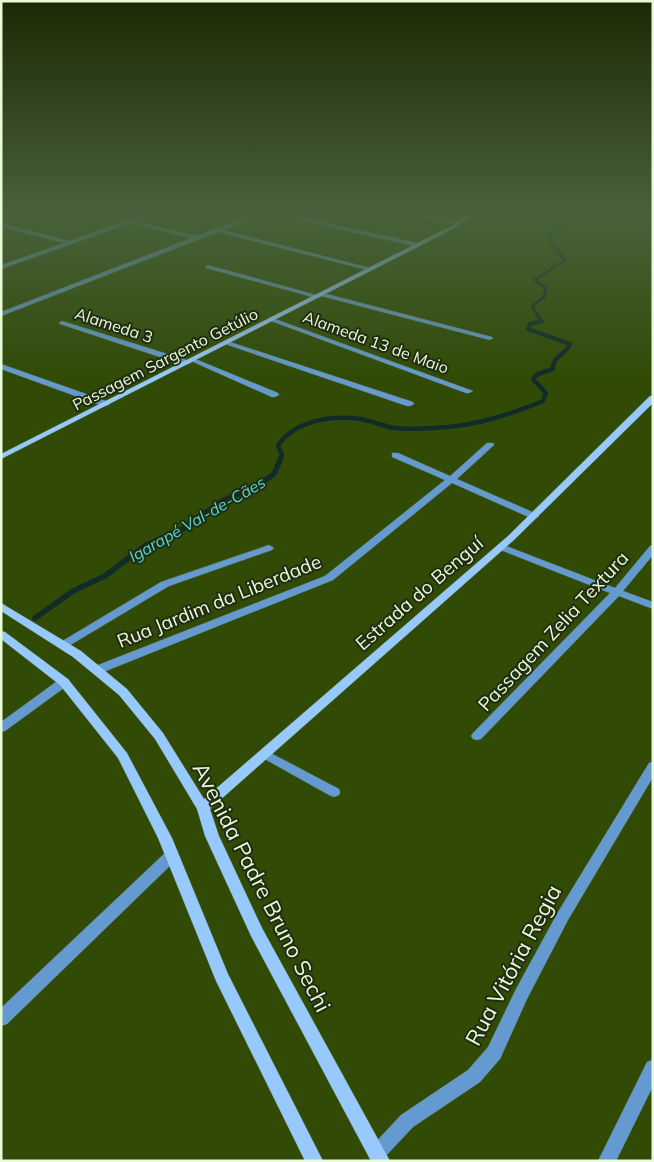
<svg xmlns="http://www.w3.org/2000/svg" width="654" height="1162" font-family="Mulish,sans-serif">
  <rect width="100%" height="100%" fill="#314b07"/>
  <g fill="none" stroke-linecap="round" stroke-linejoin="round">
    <!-- stream-far2 -->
    <path stroke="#112b29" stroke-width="3" d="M542,322l-10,-16 12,-9 2,-9 -11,-8 30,-20 -16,-21 1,-6 19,-13 -4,-7"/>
    <!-- stream-far1 -->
    <path stroke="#112b29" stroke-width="4.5" d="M279,461l3,-6 -4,-10c18,-25 54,-30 83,-26 11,2 22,7 33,9 18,2 36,0 54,-1 33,-3 64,-13 95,-26l3,-8 -13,-14 5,-5 15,-5c0,-14 13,-14 17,-25l-42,-15 2,-5 11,-3"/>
    <!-- stream -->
    <path stroke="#112b29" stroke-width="5.5" d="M35,618l38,-27 32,-15 41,-31 39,-17 37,-27 34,-15 18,-12 6,-14"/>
    <defs>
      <path id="street" d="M96,213c11,0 21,5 32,6 9,1 19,-6 28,-6l-20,8 60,15 61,-23h6l-40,17 151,39 -3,2 -153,-39 -217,84v-4l190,-74 -60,-15 -130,46v-4l63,-22 -63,-16v-4l68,18 56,-20z
        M404,213h9l48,10 -3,2z
        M300,217l118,26 3,2 -3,2 -120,-27z
        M208,265l112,31 1,1 -5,1 -110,-30 -1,-1z
        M323,293l169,44 1,1 -3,2 -169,-44v-2z
        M271,319h4l198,72 -4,2h-3l-195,-72z
        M62,321l128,40 1,2 -7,2 -124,-41 -1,-1z
        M227,341l186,61 1,2 -4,2h-3l-182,-62 -1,-1z
        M193,358l85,35 1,2 -4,2h-3l-81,-36 -2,-1z
        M1,364l108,38 1,2 -4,2h-3l-102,-37z
        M487,443h6l1,2 -37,34 80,35 2,2 -2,2h-6l-79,-35 -119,97 -232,93h-8l-2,-3 2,-3 232,-91 120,-96 -53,-23v-4h6l52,23z
        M501,544l114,44 35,-42 3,-1v10l-30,36 30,11v7l-34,-13 -138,143 -4,1 -4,-1 -2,-3 2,-3 137,-140 -112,-44 -2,-2 2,-2z
        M269,545l5,3 -2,2 -103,36 -102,61h-8l-1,-2 1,-2 102,-61z
        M64,678l4,1 2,3 -2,3 -63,46 -4,1v-10l59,-43z
        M265,750l74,39 1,3 -1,3 -5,2 -5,-2 -68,-38 -2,-3 2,-3z
        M653,762v15l-85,143 -41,79 -27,60 -20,23 -67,45 -30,32 -3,2 -9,-2 -3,-6 3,-6 30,-32 67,-45 20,-23 28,-58 42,-77 91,-149z
        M171,851l5,1 2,4 -2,4 -169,164 -6,2v-18l165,-156z
        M653,1060v26l-37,75h-18l49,-99z"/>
      <path id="secondary" d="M469,213h6l-20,15 -454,231v-5l450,-228z
        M650,396h3v7l-139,137 -304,269 9,27 43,92 128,233h-19l-120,-225 -46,-100 -8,-27 -42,-70 -36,-44 -46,-38 -72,-46v-8l80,48 46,38 36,44 41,66 304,-263z
        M1,631l4,1 63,47 59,74 45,85 56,136 95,187h-18l-89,-180 -58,-143 -40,-80 -58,-73 -59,-46z"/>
    </defs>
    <!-- street casing -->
    <use href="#street" stroke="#526a2d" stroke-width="1"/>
    <!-- secondary casing -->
    <use href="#secondary" stroke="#526a2d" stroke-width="1"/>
    <!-- street -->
    <use href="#street" fill="#649acf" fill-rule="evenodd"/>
    <!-- secondary -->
    <use href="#secondary" fill="#97c9fc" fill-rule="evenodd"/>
  </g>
  <!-- sky -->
  <linearGradient id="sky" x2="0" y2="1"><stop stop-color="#1b2904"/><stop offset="0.57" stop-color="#48613c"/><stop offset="1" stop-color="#48613c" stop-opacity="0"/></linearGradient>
  <rect width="654" height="375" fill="url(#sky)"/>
  <g text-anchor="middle" stroke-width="4" stroke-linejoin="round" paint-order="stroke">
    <!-- far-street labels -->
    <g font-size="16" fill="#e8fad8" stroke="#212d13">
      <text transform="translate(114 325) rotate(18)" y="6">Alameda 3</text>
      <text transform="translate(376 342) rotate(20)" y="6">Alameda 13 de Maio</text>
      <text transform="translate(165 359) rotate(-27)" y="6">Passagem Sargento Getúlio</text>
    </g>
    <!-- far-water labels -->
    <g font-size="16" font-style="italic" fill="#57d8d0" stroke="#212d13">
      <text transform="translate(197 519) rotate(-30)" y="6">Igarapé Val-de-Cães</text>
    </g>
    <!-- street labels -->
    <g font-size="19" fill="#e8fad8" stroke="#212d13">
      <text transform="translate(419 593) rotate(-41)" y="7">Estrada do Benguí</text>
      <text transform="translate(219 601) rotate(-22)" y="7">Rua Jardim da Liberdade</text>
      <text transform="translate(553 631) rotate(-47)" y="7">Passagem Zelia Textura</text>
    </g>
    <!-- near-street labels -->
    <g font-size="22" fill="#e8fad8" stroke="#212d13">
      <text transform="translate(262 887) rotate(63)" y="8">Avenida Padre Bruno Sechi</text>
      <text transform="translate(513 965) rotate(-62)" y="8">Rua Vitória Regia</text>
    </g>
  </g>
  <!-- border -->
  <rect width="654" height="1162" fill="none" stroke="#e8fad8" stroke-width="5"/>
</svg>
